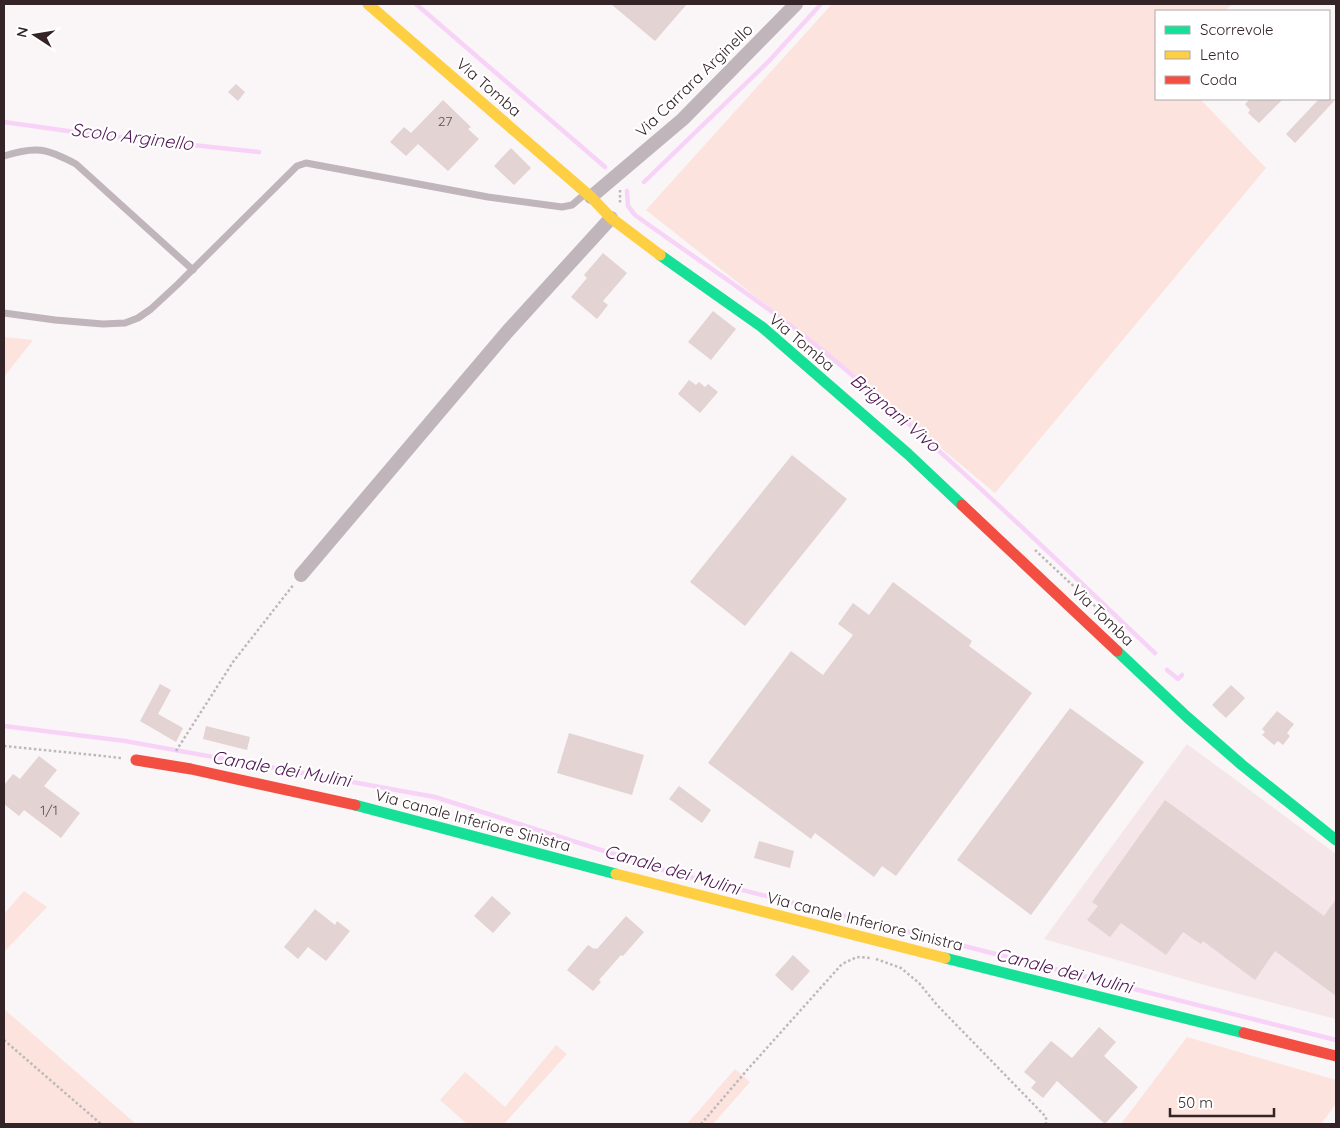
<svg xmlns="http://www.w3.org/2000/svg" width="1340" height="1128" font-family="Quicksand,sans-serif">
  <rect width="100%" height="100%" fill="#faf5f6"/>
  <!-- built -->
  <path fill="#f4e6e9" d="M1187,744l149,110v165l-135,-35 -157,-45z"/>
  <!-- green -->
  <path fill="#fce3dd" d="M832,4h400l-7,7h-69v88h44l66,69 -271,325 -173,-144 -176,-139z
    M4,337l29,3 -29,37z
    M24,891l23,16 -43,45v-38z
    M4,1009l132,115h-132z
    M1187,1037l149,43v24l-15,20h-200z
    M556,1045l11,9 -63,70h-37l-27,-24 25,-28 40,35z
    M735,1069l15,13 -37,42h-26z"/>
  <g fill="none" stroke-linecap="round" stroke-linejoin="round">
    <!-- stream -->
    <path stroke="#f8d3f8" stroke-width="4.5" d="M416,4l189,163
      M4,122l85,12 170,18
      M644,182l125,-121 52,-57
      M627,191l1,15 7,9c62,45 127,86 187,135 116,95 224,200 333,303
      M1167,670l11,9 4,-4
      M4,726l121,15 310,56 232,74 669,169"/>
  </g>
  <!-- building -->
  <path fill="#e3d3d3" d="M611,4h76l-32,37z
    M236,84l9,8 -7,9 -10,-9z
    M1250,99h33l-24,24 -11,-10 2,-3 -5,-6z
    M1319,99h17l-41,44 -9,-9z
    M443,100l28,27 -3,2 11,10 -31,32 -30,-27 -12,12 -16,-14 14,-15 7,6z
    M511,148l20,20 -17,17 -20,-19z
    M603,253l24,20 -24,28 5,4 -11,14 -26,-22 16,-19 -3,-3z
    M713,311l23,18 -25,31 -23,-18z
    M689,380l7,5 3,-3 6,5 3,-3 10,8 -18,21 -22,-19z
    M792,455l55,44 -102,127 -55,-44z
    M893,582l79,59 -3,5 63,47 -136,183 -14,-10 -8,11 -59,-44 -4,6 -103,-76 83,-112 32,24 30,-40 -15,-11 15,-21 16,12z
    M160,684l11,6 -13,24 25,14 -7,14 -36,-21z
    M1231,685l14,13 -19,20 -14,-13z
    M1070,708l74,54 -113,153 -74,-55z
    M1277,711l17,13 -7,9 3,3 -7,9 -5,-4 -4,4 -12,-10 3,-3 -3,-3z
    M206,726l44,11 -3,13 -44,-11z
    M569,733l75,22 -12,40 -75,-22z
    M39,756l18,14 -13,16 36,27 -19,25 -37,-28 -5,6 -15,-12v-19l9,-11 7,5z
    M679,786l32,24 -9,13 -33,-24z
    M1165,800l159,116 12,-17v97l-61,-45 -20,29 -52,-39 -2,3 -18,-12 -17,23 -45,-32 -11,14 -23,-17 11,-14 -6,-4z
    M759,841l35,10 -4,17 -36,-10z
    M492,896l19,17 -18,20 -19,-17z
    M315,909l20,16 2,-4 13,10 -24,30 -18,-14 -10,12 -14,-12z
    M626,916l18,16 -21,24 -2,-1 -22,25 2,2 -8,9 -26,-21 21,-25 6,4 1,-1 2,1z
    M793,955l17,16 -18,20 -17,-16z
    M1099,1027l17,15 -12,14 34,31 -33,37 -48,-43 -14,17 -12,-10 5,-6 -12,-10 27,-31 21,17z"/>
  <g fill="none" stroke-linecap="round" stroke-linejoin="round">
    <!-- path -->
    <path stroke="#beb8ba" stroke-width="2.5" stroke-dasharray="2.5 2.5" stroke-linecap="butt" d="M620,190v15
      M1035,550l95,89
      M4,746l118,12
      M176,751l57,-89 61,-78
      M876,959l25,9 18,15 18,22 109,112v7
      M4,1040l97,84
      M701,1124l47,-55 94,-105 15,-7 14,1"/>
    <!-- lane -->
    <path stroke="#bfb5ba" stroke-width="7" d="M4,156c32,-10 42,-8 72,8l117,106
      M4,313l51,7 48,4 22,-1 13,-5 13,-9 27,-25 119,-118 9,-3 182,34 74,10 10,-2 14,-12"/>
    <!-- street -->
    <path stroke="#bfb5ba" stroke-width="14" d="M591,197l92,-78 113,-115
      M301,575l206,-243 104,-114"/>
    <!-- fast -->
    <path stroke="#16e098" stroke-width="11" d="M660,255l102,72 146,127 54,51
      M1117,651l70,66 55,48 94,75
      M355,805l261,69
      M945,958l299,75"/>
    <!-- slow -->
    <path stroke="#ffcf43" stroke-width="11" d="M368,4l223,193 20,21 49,37
      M616,874l329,84"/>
    <!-- jam -->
    <path stroke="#f24e42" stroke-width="11" d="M962,505l155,146
      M136,760l55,9 164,36
      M1244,1033l92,23"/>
  </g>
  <g text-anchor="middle" stroke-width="4.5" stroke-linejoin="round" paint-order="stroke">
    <!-- number labels -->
    <g font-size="14" fill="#605053">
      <text x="445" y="126">27</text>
      <text x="49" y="815">1/1</text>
    </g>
    <!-- street labels -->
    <g font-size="16" fill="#342428" stroke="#fff">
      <text transform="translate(694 80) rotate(-44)" y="6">Via Carrara Arginello</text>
      <text transform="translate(489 87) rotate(41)" y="6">Via Tomba</text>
      <text transform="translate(802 342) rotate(40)" y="6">Via Tomba</text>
      <text transform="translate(1103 615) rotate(44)" y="6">Via Tomba</text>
      <text transform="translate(473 820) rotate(15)" y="6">Via canale Inferiore Sinistra</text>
      <text transform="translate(865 921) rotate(14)" y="6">Via canale Inferiore Sinistra</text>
    </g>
    <!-- water labels -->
    <g font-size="18" font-style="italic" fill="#4d1452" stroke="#fff">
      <text transform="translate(132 137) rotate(7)" y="6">Scolo Arginello</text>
      <text transform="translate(895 413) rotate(40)" y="6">Brignani Vivo</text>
      <text transform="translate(281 769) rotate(10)" y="6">Canale dei Mulini</text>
      <text transform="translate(672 870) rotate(16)" y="6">Canale dei Mulini</text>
      <text transform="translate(1064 971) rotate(14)" y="6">Canale dei Mulini</text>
    </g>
  </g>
  <!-- border -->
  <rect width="1340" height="1128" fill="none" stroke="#342428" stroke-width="10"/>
  <!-- legend -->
  <rect x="1155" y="10" width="175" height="90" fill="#ffffff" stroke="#aea7a9"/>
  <rect x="1165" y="26" width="25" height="8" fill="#16e098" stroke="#aea7a9"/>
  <text x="1200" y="35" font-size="15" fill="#342428">Scorrevole</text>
  <rect x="1165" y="51" width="25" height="8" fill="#ffcf43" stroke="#aea7a9"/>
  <text x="1200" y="60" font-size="15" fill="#342428">Lento</text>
  <rect x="1165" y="76" width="25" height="8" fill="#f24e42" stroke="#aea7a9"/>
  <text x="1200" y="85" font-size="15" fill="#342428">Coda</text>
  <!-- north arrow -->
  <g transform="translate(35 35) rotate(282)" stroke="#ffffff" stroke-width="4" paint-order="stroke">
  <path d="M0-4L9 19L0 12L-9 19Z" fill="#342428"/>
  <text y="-8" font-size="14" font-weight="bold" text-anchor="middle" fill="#342428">N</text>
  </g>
  <!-- scale -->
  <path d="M1170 1108v8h104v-8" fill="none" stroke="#342428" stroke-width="2.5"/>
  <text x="1178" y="1108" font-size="15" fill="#342428" stroke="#ffffff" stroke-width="4" paint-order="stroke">50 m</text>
</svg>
